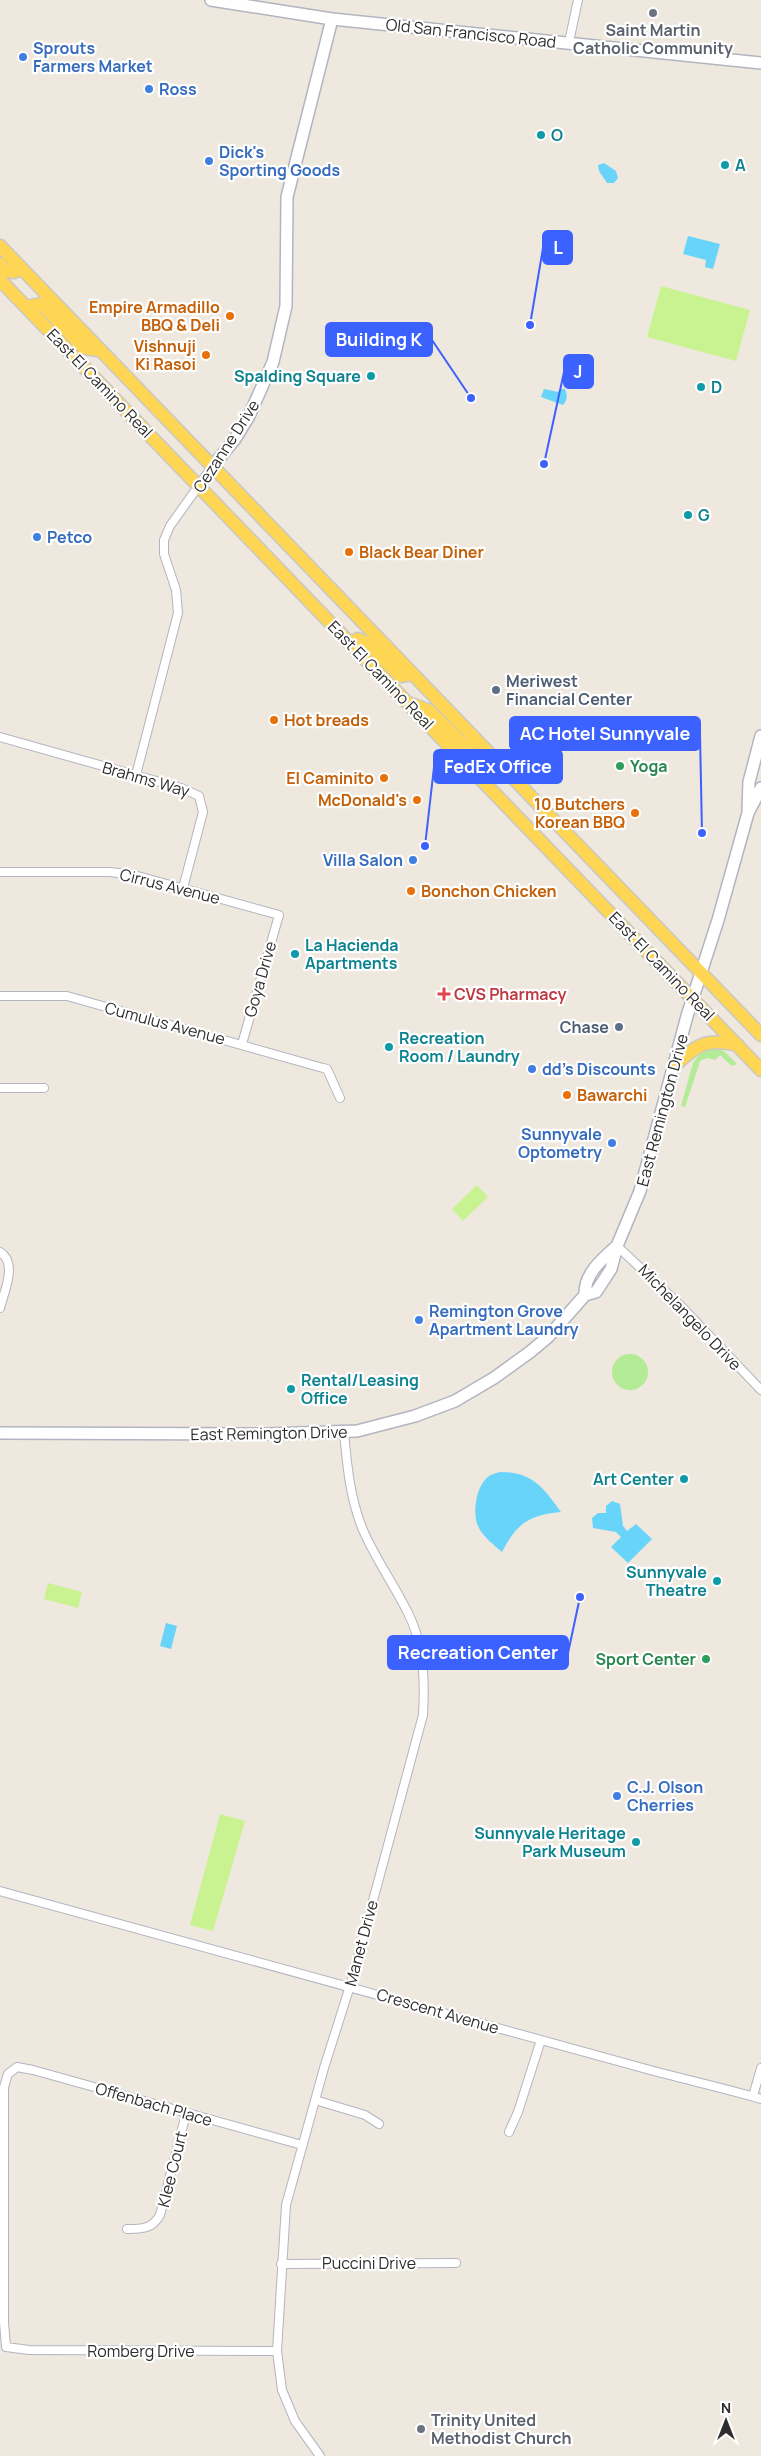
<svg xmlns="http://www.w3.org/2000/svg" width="761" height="2456" font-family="Manrope,sans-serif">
  <rect width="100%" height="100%" fill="#efe8de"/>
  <!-- green -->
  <path fill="#b3eb96" d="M714,1048l10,3 13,13 -5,2 -12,-11 -5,5 -8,-2 -7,3 -15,46 -4,-1 12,-43 8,-11z
    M612 1372a18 18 0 1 1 36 0a18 18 0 1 1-36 0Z"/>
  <!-- pitch -->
  <path fill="#c9f391" d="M661,286l89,24 -14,51 -89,-24z
    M477,1185l11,12 -25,24 -11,-12z
    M48,1583l34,9 -4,16 -34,-9z
    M220,1814l25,7 -32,110 -23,-6z"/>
  <!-- water -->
  <path fill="#68d4fa" d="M604,163l12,8 2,7 -4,5h-7l-8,-12 -1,-6z
    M688,236l32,8 -7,25 -8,-2 1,-7 -23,-6z
    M544,389l14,3 2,-3h5c3,7 2,11 -2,16l-22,-8z
    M500,1472c32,0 43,15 61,40 -32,3 -44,11 -59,40 -8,-7 -20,-16 -24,-26 -6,-13 -2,-41 11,-50 3,-2 7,-3 11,-4z
    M612,1501l8,3 3,22 4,5 9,-7 16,15 -24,24 -17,-16 10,-10 -5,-5 -23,-4 -1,-10 6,-5h8v-7z
    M166,1623l11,3 -6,23 -11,-3z"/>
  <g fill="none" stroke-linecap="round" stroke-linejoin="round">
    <defs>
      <path id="street" d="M569,42l9,-42
        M0,737l181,51 18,8 4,16 -20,76
        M136,775l42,-162 -2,-23 -12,-36v-14l6,-14 42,-59
        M0,872h110l24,3 145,40 -37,129
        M0,996h67l256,72 4,1 13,29
        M0,1088h44
        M617,1246l63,59 81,85
        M0,1252c18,11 4,40 0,56
        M0,1891c217,59 433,121 650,179 37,10 74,18 111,29
        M753,2096l8,-28
        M315,2100l50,15 14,9
        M509,2132l9,-20 23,-72
        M127,2229c15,0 25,0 33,-14l26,-101
        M281,2264l175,-1
        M277,2351l-248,-1 -23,-3 -2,-25v-235l4,-13 9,-7 16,3 269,75
        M320,2456l-25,-35 -13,-31 -5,-39 9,-146 38,-137 26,-82 73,-271c2,-35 1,-72 -16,-104 -14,-28 -32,-53 -44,-81 -13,-31 -16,-65 -19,-98"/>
      <path id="secondary" d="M211,0l121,19 429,44
        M212,467l23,-28 14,-23 24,-54 13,-56 1,-109 45,-178
        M748,809l1,-27 12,-46
        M585,1295c-1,-21 17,-36 32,-49
        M0,1433l267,1 90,-3 58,-15 40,-15 39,-23 36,-26 18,-15 37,-42 11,-3 15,-23 6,-23 23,-55 47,-175 31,-96 30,-107 13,-25"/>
      <path id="primary" d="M0,246l761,789
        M0,264l6,7 8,1 7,-4
        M0,280l761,790
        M26,307l15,-3 43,44 14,2
        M350,643l8,-4 9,4 33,33 13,-2
        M411,704l19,7 33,33 6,1 7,-5
        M675,1065c24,-21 30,-27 63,-20"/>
    </defs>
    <!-- street casing -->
    <use href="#street" stroke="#b2b5c1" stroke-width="10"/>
    <!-- secondary casing -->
    <use href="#secondary" stroke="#b2b5c1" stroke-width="14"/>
    <!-- primary casing -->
    <use href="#primary" stroke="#c8c8c8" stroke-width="15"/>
    <!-- street -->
    <use href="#street" stroke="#fff" stroke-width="8"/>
    <!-- secondary -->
    <use href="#secondary" stroke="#fff" stroke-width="11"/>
    <!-- primary -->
    <use href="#primary" stroke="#fed654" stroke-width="12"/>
  </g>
  <!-- markers -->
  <g fill="#6b7280" stroke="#fff" stroke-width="2">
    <circle cx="653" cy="13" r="5"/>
    <circle cx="421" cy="2429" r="5"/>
  </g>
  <g fill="#3f7fe0" stroke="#fff" stroke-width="2">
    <circle cx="23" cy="57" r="5"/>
    <circle cx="149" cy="89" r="5"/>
    <circle cx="209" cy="161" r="5"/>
    <circle cx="37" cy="537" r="5"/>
    <circle cx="413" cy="860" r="5"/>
    <circle cx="532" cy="1069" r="5"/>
    <circle cx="612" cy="1143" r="5"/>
    <circle cx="419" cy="1320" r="5"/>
    <circle cx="617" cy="1796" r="5"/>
  </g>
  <g fill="#0f9aa8" stroke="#fff" stroke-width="2">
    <circle cx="541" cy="135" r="5"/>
    <circle cx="725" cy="165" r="5"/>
    <circle cx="371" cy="376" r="5"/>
    <circle cx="701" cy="387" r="5"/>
    <circle cx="688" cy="515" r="5"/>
    <circle cx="295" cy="954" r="5"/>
    <circle cx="389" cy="1047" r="5"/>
    <circle cx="291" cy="1389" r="5"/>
    <circle cx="684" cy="1479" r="5"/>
    <circle cx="717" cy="1581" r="5"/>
    <circle cx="636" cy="1842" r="5"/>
  </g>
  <g fill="#e8710a" stroke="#fff" stroke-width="2">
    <circle cx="230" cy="316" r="5"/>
    <circle cx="206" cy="355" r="5"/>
    <circle cx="349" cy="552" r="5"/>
    <circle cx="274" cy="720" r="5"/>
    <circle cx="384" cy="778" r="5"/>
    <circle cx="417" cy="800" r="5"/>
    <circle cx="635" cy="813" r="5"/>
    <circle cx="411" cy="891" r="5"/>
    <circle cx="567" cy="1095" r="5"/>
  </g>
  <g fill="#5c6f8a" stroke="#fff" stroke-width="2">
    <circle cx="496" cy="690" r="5"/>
    <circle cx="619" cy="1027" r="5"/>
  </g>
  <g fill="#2e9e5b" stroke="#fff" stroke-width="2">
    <circle cx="620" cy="766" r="5"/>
    <circle cx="706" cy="1659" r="5"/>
  </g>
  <path fill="#e0444e" stroke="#fff" stroke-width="2" d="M441.5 986.5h5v5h5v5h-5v5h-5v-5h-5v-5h5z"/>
  <g text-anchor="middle" stroke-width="4.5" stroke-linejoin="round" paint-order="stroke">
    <!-- worship labels -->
    <g font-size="16" font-weight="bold" fill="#5b616d" stroke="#fff">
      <text x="653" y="36">Saint Martin<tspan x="653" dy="18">Catholic Community</tspan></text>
      <text x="431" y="2426" text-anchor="start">Trinity United<tspan x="431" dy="18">Methodist Church</tspan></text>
    </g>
    <!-- street labels -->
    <g font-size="16" fill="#2d2d2d" stroke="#fff">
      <text transform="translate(471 33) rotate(6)" y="6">Old San Francisco Road</text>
      <text transform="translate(100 383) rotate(46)" y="6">East El Camino Real</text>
      <text transform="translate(226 446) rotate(-57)" y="6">Cezanne Drive</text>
      <text transform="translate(381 675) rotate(46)" y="6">East El Camino Real</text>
      <text transform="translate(146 779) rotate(16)" y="6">Brahms Way</text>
      <text transform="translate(170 886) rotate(14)" y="6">Cirrus Avenue</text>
      <text transform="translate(662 966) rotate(46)" y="6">East El Camino Real</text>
      <text transform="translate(260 979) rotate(-74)" y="6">Goya Drive</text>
      <text transform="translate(165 1023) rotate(15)" y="6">Cumulus Avenue</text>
      <text transform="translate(662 1110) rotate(-75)" y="6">East Remington Drive</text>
      <text transform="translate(690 1317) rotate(46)" y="6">Michelangelo Drive</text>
      <text transform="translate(269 1433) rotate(-1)" y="6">East Remington Drive</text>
      <text transform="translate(361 1943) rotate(-75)" y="6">Manet Drive</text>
      <text transform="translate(438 2011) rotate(16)" y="6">Crescent Avenue</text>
      <text transform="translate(154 2104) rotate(16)" y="6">Offenbach Place</text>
      <text transform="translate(172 2169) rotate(-76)" y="6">Klee Court</text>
      <text x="369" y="2269">Puccini Drive</text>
      <text x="141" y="2357">Romberg Drive</text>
    </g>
    <!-- shop labels -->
    <g font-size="16" font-weight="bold" fill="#366cbe" stroke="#fff" text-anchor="start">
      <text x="33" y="54">Sprouts<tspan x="33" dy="18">Farmers Market</tspan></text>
      <text x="159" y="95">Ross</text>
      <text x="219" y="158">Dick's<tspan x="219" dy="18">Sporting Goods</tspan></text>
      <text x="47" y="543">Petco</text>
      <text x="403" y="866" text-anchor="end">Villa Salon</text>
      <text x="542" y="1075">dd's Discounts</text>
      <text x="602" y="1140" text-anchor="end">Sunnyvale<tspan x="602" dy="18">Optometry</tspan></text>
      <text x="429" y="1317">Remington Grove<tspan x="429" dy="18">Apartment Laundry</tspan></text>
      <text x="627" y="1793">C.J. Olson<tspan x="627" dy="18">Cherries</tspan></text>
    </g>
    <!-- culture labels -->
    <g font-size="16" font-weight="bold" fill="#0d838f" stroke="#fff" text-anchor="start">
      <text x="551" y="141">O</text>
      <text x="735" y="171">A</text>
      <text x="361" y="382" text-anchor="end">Spalding Square</text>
      <text x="711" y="393">D</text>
      <text x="698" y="521">G</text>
      <text x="305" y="951">La Hacienda<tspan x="305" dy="18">Apartments</tspan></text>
      <text x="399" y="1044">Recreation<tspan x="399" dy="18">Room / Laundry</tspan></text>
      <text x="301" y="1386">Rental/Leasing<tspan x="301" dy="18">Office</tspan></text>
      <text x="674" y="1485" text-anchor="end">Art Center</text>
      <text x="707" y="1578" text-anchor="end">Sunnyvale<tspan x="707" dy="18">Theatre</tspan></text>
      <text x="626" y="1839" text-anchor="end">Sunnyvale Heritage<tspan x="626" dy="18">Park Museum</tspan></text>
    </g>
    <!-- food labels -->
    <g font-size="16" font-weight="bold" fill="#c56008" stroke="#fff" text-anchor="end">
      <text x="220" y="313">Empire Armadillo<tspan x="220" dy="18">BBQ &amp; Deli</tspan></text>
      <text x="196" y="352">Vishnuji<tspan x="196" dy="18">Ki Rasoi</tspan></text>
      <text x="359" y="558" text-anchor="start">Black Bear Diner</text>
      <text x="284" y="726" text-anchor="start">Hot breads</text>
      <text x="374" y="784">El Caminito</text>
      <text x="407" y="806">McDonald's</text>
      <text x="625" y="810">10 Butchers<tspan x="625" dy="18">Korean BBQ</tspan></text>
      <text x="421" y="897" text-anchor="start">Bonchon Chicken</text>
      <text x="577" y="1101" text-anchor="start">Bawarchi</text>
    </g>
    <!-- service labels -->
    <g font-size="16" font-weight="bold" fill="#4e5e75" stroke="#fff" text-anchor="start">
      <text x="506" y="687">Meriwest<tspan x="506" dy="18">Financial Center</tspan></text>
      <text x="609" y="1033" text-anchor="end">Chase</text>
    </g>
    <!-- leisure labels -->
    <g font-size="16" font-weight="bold" fill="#27864d" stroke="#fff" text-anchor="start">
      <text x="630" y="772">Yoga</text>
      <text x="696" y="1665" text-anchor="end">Sport Center</text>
    </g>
    <!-- health labels -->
    <g font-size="16" font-weight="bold" fill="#be3a42" stroke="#fff" text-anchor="start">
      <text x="454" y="1000">CVS Pharmacy</text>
    </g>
  </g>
  <!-- callouts -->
  <path fill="none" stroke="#3b61ff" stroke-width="2" d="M530 325L543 248M471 398L432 340M544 464L564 372M702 833L700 734M425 846L434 767M580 1597L568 1653"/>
  <g fill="#3b61ff" stroke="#fff" stroke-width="2">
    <circle cx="530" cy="325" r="5"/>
    <circle cx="471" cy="398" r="5"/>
    <circle cx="544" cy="464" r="5"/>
    <circle cx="702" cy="833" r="5"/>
    <circle cx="425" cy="846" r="5"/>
    <circle cx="580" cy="1597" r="5"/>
  </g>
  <g fill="#3b61ff" stroke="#3b61ff" stroke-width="2">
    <rect x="543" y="231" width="29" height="33" rx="5"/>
    <rect x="326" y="323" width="106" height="33" rx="5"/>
    <rect x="564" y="355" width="29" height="33" rx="5"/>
    <rect x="510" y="717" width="190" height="33" rx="5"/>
    <rect x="434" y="750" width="128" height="33" rx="5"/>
    <rect x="388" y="1636" width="180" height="33" rx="5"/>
  </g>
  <g font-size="18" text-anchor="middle" font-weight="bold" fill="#fff">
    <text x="558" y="254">L</text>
    <text x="379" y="346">Building K</text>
    <text x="578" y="378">J</text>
    <text x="605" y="740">AC Hotel Sunnyvale</text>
    <text x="498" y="773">FedEx Office</text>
    <text x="478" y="1659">Recreation Center</text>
  </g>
  <!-- north arrow -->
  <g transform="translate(726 2421)" stroke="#ffffff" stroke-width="4" paint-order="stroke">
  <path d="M0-4L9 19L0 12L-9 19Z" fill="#2d2d2d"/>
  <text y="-8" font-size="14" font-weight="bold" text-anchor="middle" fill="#2d2d2d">N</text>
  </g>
</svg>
